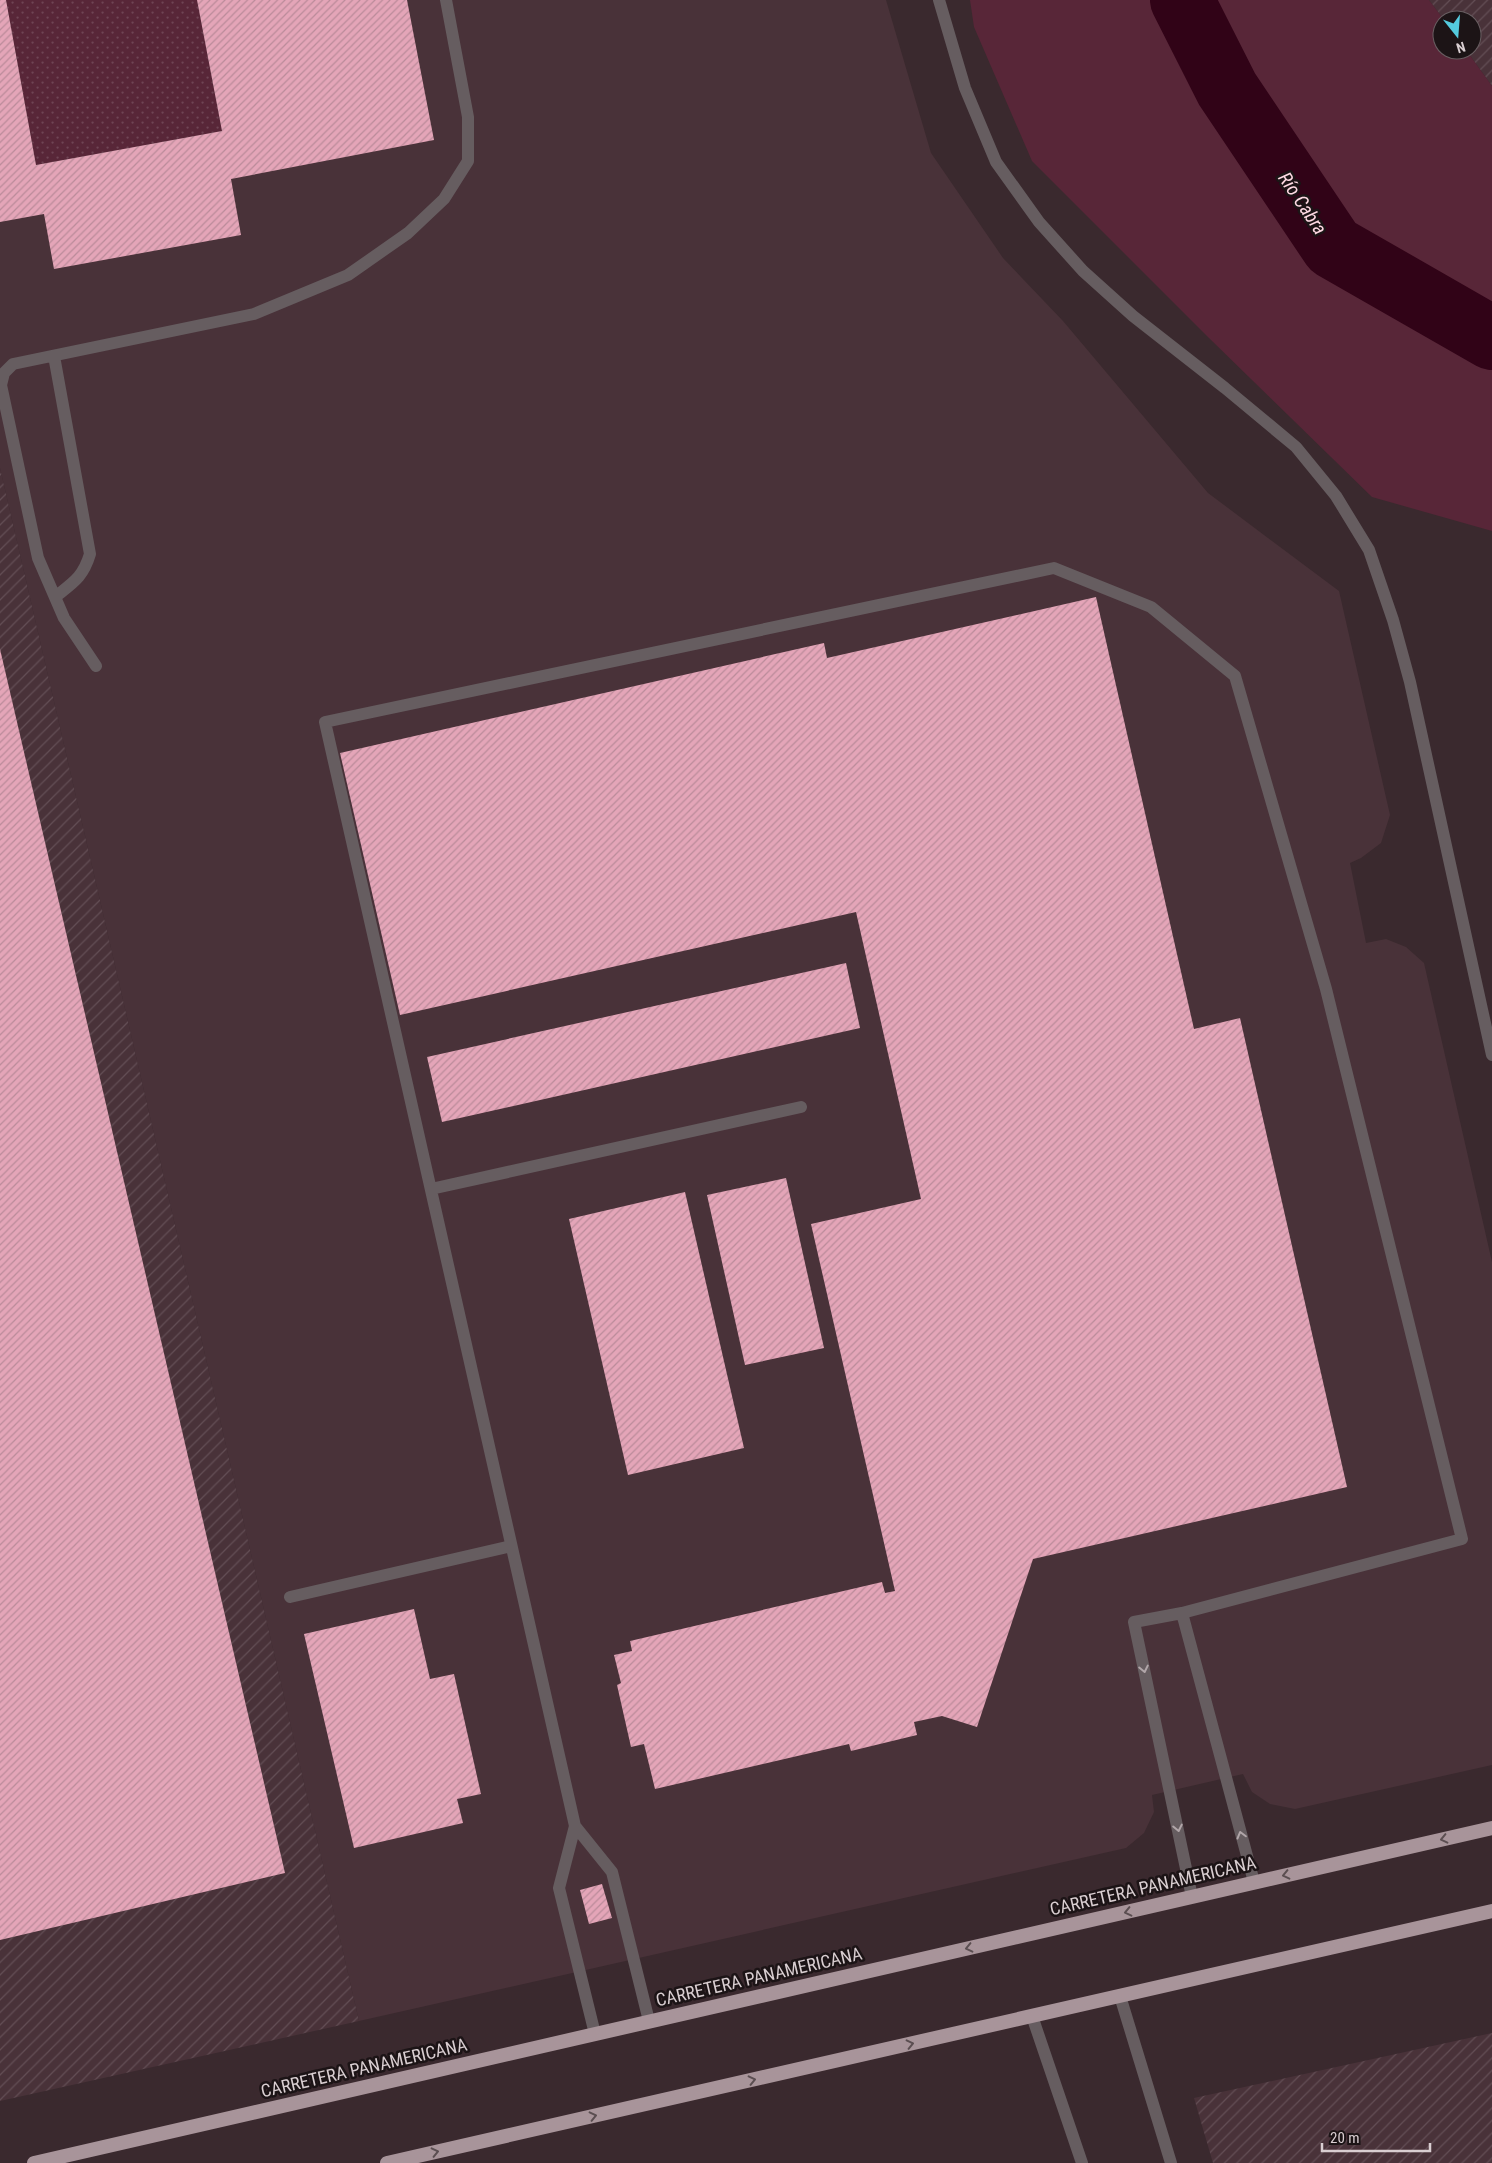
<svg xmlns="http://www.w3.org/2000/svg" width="1492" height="2163" font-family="'Roboto Condensed',sans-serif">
  <defs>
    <pattern id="industrial-furrows" width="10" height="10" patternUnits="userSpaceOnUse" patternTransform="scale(1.25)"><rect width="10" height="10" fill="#493239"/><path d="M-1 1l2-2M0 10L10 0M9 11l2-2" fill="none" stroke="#634e55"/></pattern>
    <pattern id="garden-dots" width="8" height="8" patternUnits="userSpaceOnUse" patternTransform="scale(1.25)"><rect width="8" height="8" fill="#582638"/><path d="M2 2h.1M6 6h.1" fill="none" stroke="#6f4454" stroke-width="1.8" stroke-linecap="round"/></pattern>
    <pattern id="building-hatch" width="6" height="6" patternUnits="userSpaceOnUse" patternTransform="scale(1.25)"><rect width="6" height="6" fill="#e4a5b8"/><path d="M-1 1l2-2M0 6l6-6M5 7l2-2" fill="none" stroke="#bb8b9a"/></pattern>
  </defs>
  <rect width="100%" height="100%" fill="#3a292e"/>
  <!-- built -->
  <path fill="#493239" d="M0,0h886l45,153 72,105 60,63 145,172 131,98 51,224 -9,28 -20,15 -11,5 16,80 20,-4 20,8 18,16 68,299v503l-197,44 -25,-5 -18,-12 -9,-18 -91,21 2,17 -10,21 -18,15 -767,173 -359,-1553z"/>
  <!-- industrial -->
  <path fill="url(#industrial-furrows)" d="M1429,0h63v86l-26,-36h6v-30h-28z
    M0,468l359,1553 -359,80z
    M1492,2033v130h-279l-19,-65z"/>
  <!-- grass -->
  <path fill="#582638" d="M970,0h459l15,20h-2v30h24l26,36v445l-120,-34 -163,-159 -177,-177 -58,-134z"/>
  <!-- garden -->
  <path fill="url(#garden-dots)" d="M6,0h191l25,131 -186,34z"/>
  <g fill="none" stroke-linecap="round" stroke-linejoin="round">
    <!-- river -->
    <path stroke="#310317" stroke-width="64" d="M1182,0l45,89 106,158 159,91"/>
  </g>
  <!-- building -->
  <path fill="url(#building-hatch)" d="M0,0h6l30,165 186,-34 -25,-131h210l27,140 -203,39 10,56 -187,34 -10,-55 -44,8z
    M1096,597l98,432 46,-11 107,469 -314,72 -56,168 -35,-11 -28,6 3,13 -66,16 -2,-7 -194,45 -11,-45 -13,3 -14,-62 4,-2 -7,-28 18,-4 -2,-10 252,-59 3,11 10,-2 -84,-367 110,-25 -65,-287 -456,103 -60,-262 484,-110 3,15z
    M0,649l285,1224 -285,67z
    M846,963l14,65 -418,94 -15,-65z
    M786,1178l38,170 -79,17 -38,-170z
    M685,1192l59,256 -116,27 -59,-256z
    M414,1609l16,70 24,-5 27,120 -24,5 6,24 -109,25 -50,-214z
    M602,1884l10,34 -23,6 -9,-34z"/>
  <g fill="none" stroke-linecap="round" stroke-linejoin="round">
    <!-- service -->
    <path stroke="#665d60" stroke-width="12" d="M54,356l36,198c-7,23 -16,28 -35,43
      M96,666l-32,-48 -26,-60 -37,-173 3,-12 9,-9 241,-50 94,-39 60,-42 36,-34 24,-38v-44l-22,-117
      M431,1189l370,-82
      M290,1597l221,-51
      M1182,1613l72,269
      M575,1826l-16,62 36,146
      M1120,1996l51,167
      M1032,2016l50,147
      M649,2021l-37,-149 -37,-46 -250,-1104 729,-154 97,39 84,69 91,313 136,550 -280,74 -48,9 58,275"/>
    <!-- minor -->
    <path stroke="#665d60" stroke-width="12" d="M939,0l26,88 31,74 43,60 44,49 50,45 92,72 71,59 40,49 33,54 24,70 17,62 82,373"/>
    <!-- trunk -->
    <path stroke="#a8949a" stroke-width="14" d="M34,2163l1458,-335
      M387,2163l1105,-252"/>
  </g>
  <!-- one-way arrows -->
  <defs><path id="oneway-chevron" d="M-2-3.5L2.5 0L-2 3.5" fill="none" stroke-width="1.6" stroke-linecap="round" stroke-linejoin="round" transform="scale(1.25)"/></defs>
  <g stroke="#b1a6a9">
    <use href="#oneway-chevron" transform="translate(1144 1669) rotate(78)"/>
    <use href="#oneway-chevron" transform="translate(1178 1828) rotate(78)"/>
    <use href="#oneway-chevron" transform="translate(1241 1835) rotate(-105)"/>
  </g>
  <g stroke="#5b4e51">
    <use href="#oneway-chevron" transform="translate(1444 1839) rotate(167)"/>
    <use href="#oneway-chevron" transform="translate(1286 1875) rotate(167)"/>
    <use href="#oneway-chevron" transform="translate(1128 1912) rotate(167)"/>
    <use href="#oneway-chevron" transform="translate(969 1948) rotate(167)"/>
    <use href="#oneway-chevron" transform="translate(910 2044) rotate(-13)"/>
    <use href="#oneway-chevron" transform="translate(752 2080) rotate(-13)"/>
    <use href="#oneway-chevron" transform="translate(593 2116) rotate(-13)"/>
    <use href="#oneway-chevron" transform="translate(435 2152) rotate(-13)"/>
  </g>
  <g text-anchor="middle" stroke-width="5" stroke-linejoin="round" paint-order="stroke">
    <!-- street labels -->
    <g font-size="18" fill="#d9ced1" stroke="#1c1416">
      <text transform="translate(1153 1886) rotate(-13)" y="6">CARRETERA PANAMERICANA</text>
      <text transform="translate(759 1977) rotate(-13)" y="6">CARRETERA PANAMERICANA</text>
      <text transform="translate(364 2068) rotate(-13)" y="6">CARRETERA PANAMERICANA</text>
    </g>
    <!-- water labels -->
    <g font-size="19" font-style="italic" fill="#fed9e3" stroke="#1c1416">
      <text transform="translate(1303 203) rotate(56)" y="7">Río Cabra</text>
    </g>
  </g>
  <!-- north arrow -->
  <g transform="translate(1457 35) rotate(163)"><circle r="24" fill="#1c1416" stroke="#685e61"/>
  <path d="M0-4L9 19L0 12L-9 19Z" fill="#54cadd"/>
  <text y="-8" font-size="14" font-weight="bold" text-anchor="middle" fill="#d9ced1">N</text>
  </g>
  <!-- scale -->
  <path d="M1322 2143v8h108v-8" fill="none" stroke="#d9ced1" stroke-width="2.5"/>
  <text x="1330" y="2143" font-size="15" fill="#d9ced1" stroke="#1c1416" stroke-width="4" paint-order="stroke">20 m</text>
</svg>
